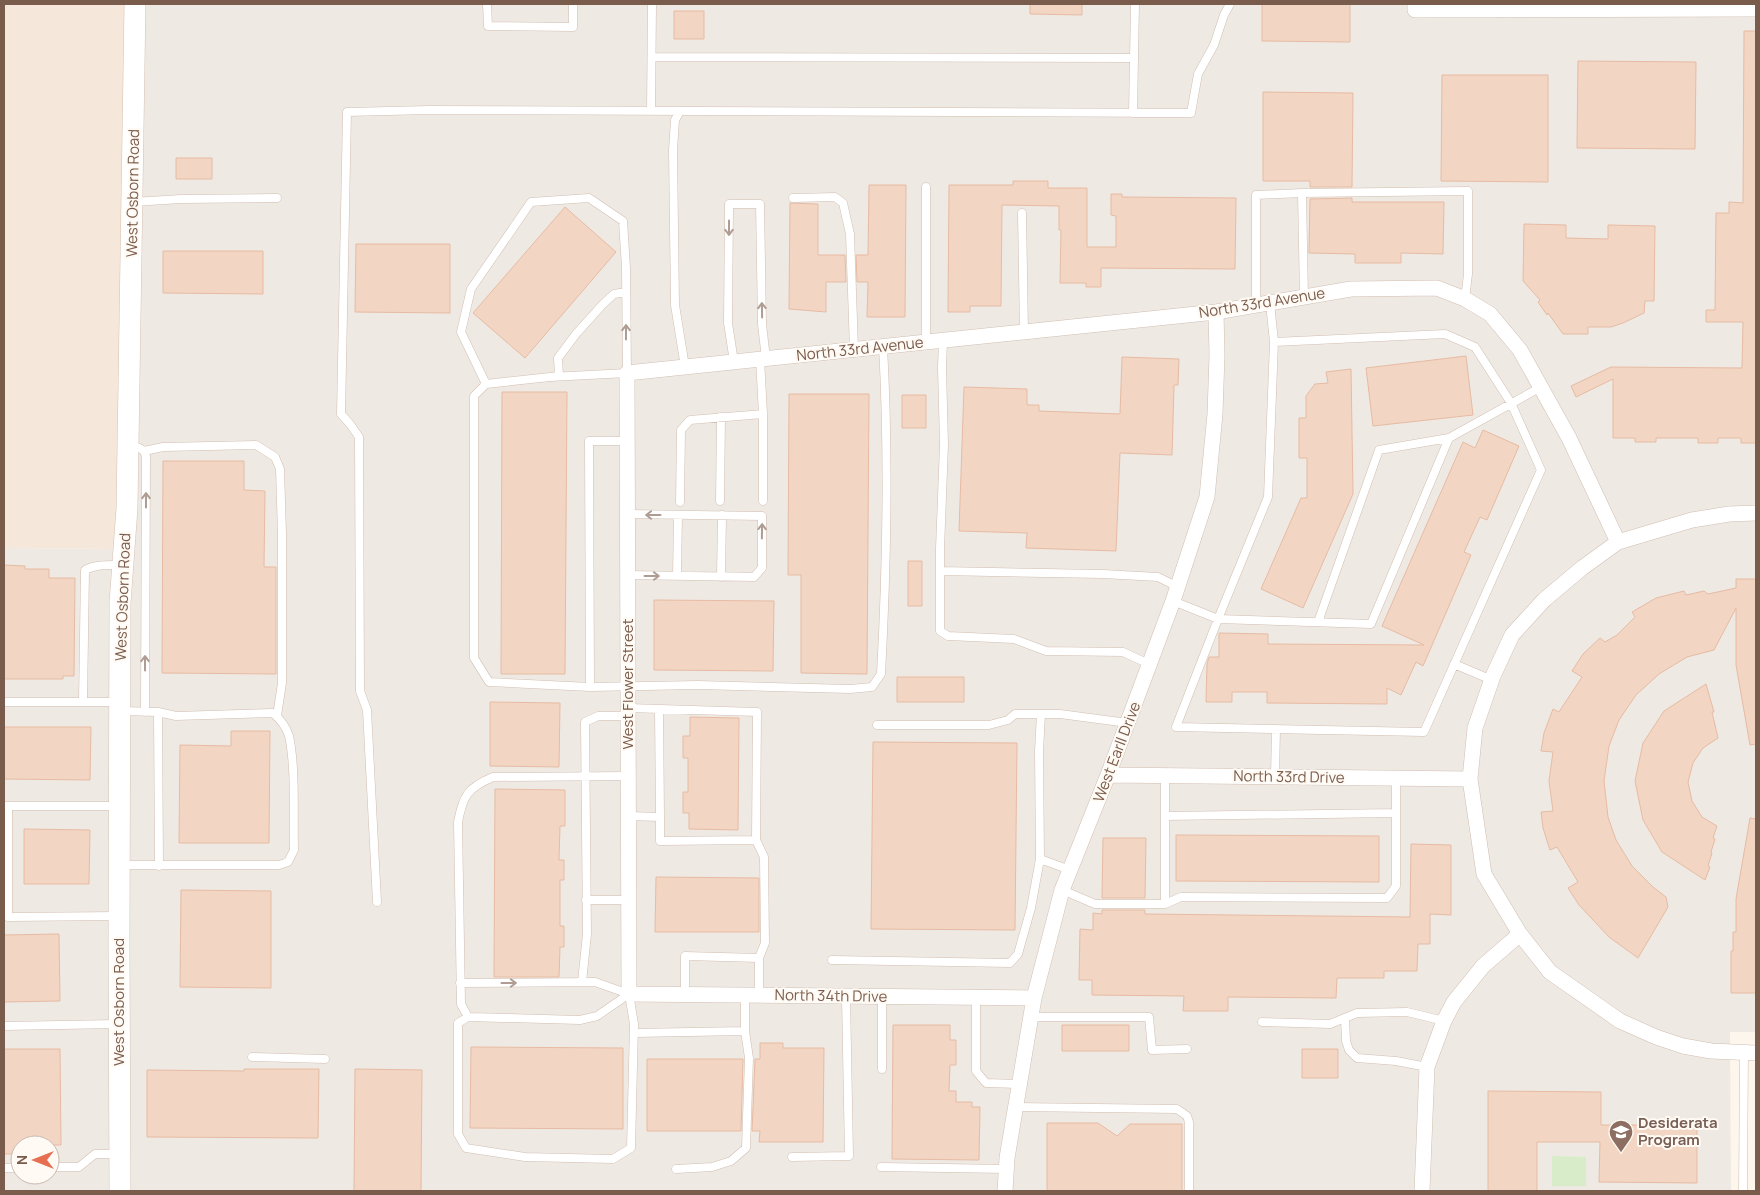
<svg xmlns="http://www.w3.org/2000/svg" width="1760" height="1195" font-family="Manrope,sans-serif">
  <rect width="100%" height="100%" fill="#fdf6ec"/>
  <!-- residential -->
  <path fill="#f5e8da" d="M4,4h123l-9,545 -114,-1z"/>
  <!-- industrial -->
  <path fill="#efe9e4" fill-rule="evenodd" d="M125,4h1631v1028h-26l1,159h-1727v-643l114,1zM20,1145h30v30h-30z"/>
  <!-- green -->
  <path fill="#d8ecc9" d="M1552,1156l34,1v29h-34z"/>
  <!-- building -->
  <path fill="#f3d5c3" stroke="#e6bba3" d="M1030,4h52v11l-52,-1z
    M1262,4h88v38l-88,-1z
    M674,11h30v28h-30z
    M1744,31h12v412h-15v-5h-23v5h-20v-5h-42v4h-21v-4h-22v-59l-37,18 -5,-11 40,-19 131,1 1,-46h-37v-12h9l1,-97h13v-11l14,1z
    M1578,61l118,1 -1,87 -118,-1z
    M1442,75h106v107l-107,-1z
    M1263,92l90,1 -1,94h-42v-6h-47z
    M176,158h36v21h-36z
    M1013,181h35v7h39v59h29v-31l-5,-1v-21h11v3l114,1 -1,71 -134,-1v19h-15v-4h-26l1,-53h-2v-24l-57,-1 -1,101h-31v6h-22l1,-127h64z
    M869,185h37l-1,132h-38l1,-35h-11l-1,-27h12z
    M1352,198v4h92l-1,52 -42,-1v10h-46v-9l-46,-1 1,-54z
    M790,203l28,1v51h27l1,27h-20v30l-37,-3z
    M565,207l51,45 -91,106 -52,-45z
    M1524,224l42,1v13l42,1v-14l47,1 -1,75h-9l-1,12 -21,10 -12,4h-23v7h-25l-15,-21 -1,2 -9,-13 2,-2 -17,-19z
    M356,244h94v69l-95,-1z
    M163,251h100v43l-100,-1z
    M1466,356l7,59 -100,11 -7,-58z
    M1122,357l57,2 -1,26h-4l-2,70 -52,-2 -4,98 -90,-3 1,-15 -68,-2 5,-144 63,2v16h12v6l81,3z
    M1351,369l2,125 -50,114 -42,-19 40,-91h6v-40h-8v-40h7v-22l9,-12 13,-1 -2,-11z
    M502,392h65l-2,282h-64z
    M789,394h80l-2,280 -66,-1v-98h-13z
    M902,395h24v33h-24z
    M1483,430l36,16 -32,74 -7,-3 -16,35 7,3 -48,111 -7,-4 -15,33 -14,-7v16l-120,-1v-11h-35v10h-26l1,-38 2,-7h10v-24l49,1v10l156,1 -42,-19 81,-184 12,6z
    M163,461h81v29l21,1 -1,76h12v107l-114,-1z
    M908,561h14v45h-14z
    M4,565l21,1v3h24v9h26l-1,98h-11v3h-59z
    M1736,579h20v165l-6,1 -14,-80v-57l-22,42 -27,7 -28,17 -23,21 -17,25 -10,26 -5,35 4,36 8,23 16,26 21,21 13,10 2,10 -30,51 -29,-21 -30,-32 -11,-17 10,-6 -21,-35 -7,3 -7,-22 -2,-16 12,-1 -4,-30 4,-29 -12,-1 3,-18 9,-24 6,3 23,-35 -10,-6 11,-17 17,-16 5,4 12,-7 18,-18 -3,-5 24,-14 28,-7 2,4 18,-4 4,3 28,-6z
    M654,600l120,1 -1,70 -119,-1z
    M897,677h67v25h-67z
    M1706,684l8,28h-2l6,26 -15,10 -10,15 -5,19 4,19 10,16 15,9 -4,12 2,1 -4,13 1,1 -4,13 2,1 -5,13 -43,-28 -19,-32 -8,-39 8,-38 21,-32z
    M490,702l70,1 -1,64 -69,-1z
    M690,717l49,1 -1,112 -49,-1v-16h-6v-21h5v-34h-5v-22h7z
    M4,727h87l-1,53 -86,-1z
    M231,731h39l-1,112h-90l1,-98 51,1z
    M873,742l144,1 -2,187 -144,-1z
    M495,789l70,1v36h-5l-1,34h5v20h-4v46h4v21h-4l-1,30h-65z
    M1750,818l6,1v174h-25v-42h2v-19h3v-33z
    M24,829l66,1 -1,54h-65z
    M1176,835l203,1v46l-203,-1z
    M1103,838h43l-1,60h-43z
    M1411,844l40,1v70l-21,-1v30h-12l-1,27h-33v7h-47l-1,20 -108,-1v14h-45l1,-15 -92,-1v-15h-13l1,-51 13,1v-17l9,1v-4h43v4l265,3z
    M656,877l103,1v54h-104z
    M181,890l90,1v97l-91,-1z
    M59,934l1,67 -56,1v-67z
    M893,1025h57v15h6v25h-6l-1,26h7v11h16v5h8l-1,53 -87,-1z
    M1062,1025h67v26h-67z
    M760,1043h23v5h41l-1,94h-64l1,-11h-8l3,-72h5z
    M471,1047l152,1v81l-153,-1z
    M4,1049h56l1,96h-41v9h-16z
    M1302,1049h36v29h-36z
    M647,1059h96l-2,72h-94z
    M244,1069h75l-1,69 -171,-1v-67l97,1z
    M355,1069l67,1 -1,121h-67z
    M1488,1091l113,1v33h96v58l-98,-1 1,-40h-63v49h-49z
    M1047,1123h51l19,13 13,-12h52v67h-135z"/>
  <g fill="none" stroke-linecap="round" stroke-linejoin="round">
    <defs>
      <path id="lane" d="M487,4l1,22 85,1v-23
        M652,57l482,1
        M651,111l1,-107
        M680,111l-5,9 -2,30 2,155 10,62
        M1133,113l2,-109
        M793,198l42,-1 8,6 7,31 4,115
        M133,202l48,-3 96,-1
        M1022,213l2,119
        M1304,297l-2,-104 166,-2v83l-3,25
        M1270,303l4,39 -6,155 -50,122 -42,108 248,5 117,-262 -30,-67 -36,-56 -30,-13 -171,8
        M1256,305v-110l46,-2
        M943,340l-1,28 2,76 -4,105v82l8,5 66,3 32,12 77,1 26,12
        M926,342v-155
        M734,362l-6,-39 1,-119h31l2,120 4,35
        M559,376l-1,-18 18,-24 27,-30 11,-10 12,-2
        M486,384l-25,-52 10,-43 60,-87 58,-4 34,23 3,47 1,105 -77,4 -64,7 -12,12v262l15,24 101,5 -1,-246h38
        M763,414v87
        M129,446c8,1 14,1 17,10l-1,256
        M144,451l19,-4 93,-2 19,12 5,12 2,65v149l-5,33
        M720,501l1,-84
        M680,502l1,-72 9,-10 73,-6 -3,-55
        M627,514l135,2v52l-8,9 -127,-2
        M940,571l163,3 55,3 20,10
        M677,576l1,-61
        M721,577l1,-62
        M1173,601l45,18 153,5 78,-186 92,-51
        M1318,622l61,-172 70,-12
        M1454,664l38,16
        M590,687l108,-2 152,4 22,-2 9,-13c6,-109 8,-218 2,-328
        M4,702h113
        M83,702l2,-132c11,-6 24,-5 36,-5
        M628,708l129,4 -1,128 -96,1v-24l-32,-1
        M659,709l1,108
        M121,711l37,1 1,154
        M1041,714l-2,37 1,108 30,11
        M877,725h112l19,-5 7,-6h45l68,9
        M628,776l-135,1c-26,11 -30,19 -35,45l3,182 7,13 112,3 17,-4 32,-22
        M1165,776v128
        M1275,777l1,-48
        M4,806h113
        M8,806v111l110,-1
        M1165,816l231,-3
        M756,840l8,17 1,86 -6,15
        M121,865h158l9,-3 6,-12c-1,-34 2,-82 -5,-114 -3,-10 -9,-17 -16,-23l-97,3 -18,-4
        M1062,890l33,14h70l16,-7 206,1 9,-12v-107
        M586,900h42
        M377,902l-10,-192 -7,-19 -1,-254 -9,-13 -9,-10 6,-302 82,-2 762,3 7,-39 16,-29 10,-30 6,-11
        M832,960l178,3 8,-9 13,-46 9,-49
        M582,982l5,-48 -2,-212 13,-6h30
        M460,983l135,-1 34,12
        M685,995v-39l74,2v38
        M882,997v72
        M976,998v73l10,12 33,1
        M468,1017l-10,6v111l8,14 59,9 88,2 18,-11 3,-124 -5,-30
        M1031,1017h118l3,33 35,-1
        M1345,1018l1,23 3,9 8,8 39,3 31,6
        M1262,1022l68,2 27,-11 50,-1 37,9
        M4,1026l113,-2
        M634,1033l111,-2v-35
        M252,1057l73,2
        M1016,1107l161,2 10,7 2,6v69
        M792,1157l57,-1 -3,-159
        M50,1167h29l16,-13h23
        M881,1167l126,2
        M4,1168h16
        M676,1169l36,-2 19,-6 15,-13 3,-90 -4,-27
        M1743,1191l1,-138"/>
      <path id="street" d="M1415,4v6l341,-1
        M1756,513l-27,1 -37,6 -74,22 -36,26 -38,32 -32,35 -19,41 -18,52 -5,51 14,95 36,60 30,38 70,49 36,16 27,9 28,5 45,2
        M1108,775l362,4
        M1034,998l-405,-4 -2,-621 589,-61 135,-23 86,-1 28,11 25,15 30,36 49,88 49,104
        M1005,1191l2,-33 27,-160 28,-108 46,-115 65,-174 34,-104 8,-83 2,-59 -1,-43
        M1422,1191l5,-124 17,-46 10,-19 29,-36 37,-32"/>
      <path id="secondary" d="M120,1191l-1,-245 1,-343 7,-95 8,-504"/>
    </defs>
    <!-- lane casing -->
    <use href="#lane" stroke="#d1beb0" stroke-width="9"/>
    <!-- street casing -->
    <use href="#street" stroke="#d1beb0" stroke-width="16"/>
    <!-- secondary casing -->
    <use href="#secondary" stroke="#d6c0b0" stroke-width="22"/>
    <!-- lane -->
    <use href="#lane" stroke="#fff" stroke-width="8"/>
    <!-- street -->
    <use href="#street" stroke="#fff" stroke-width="15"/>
    <!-- secondary -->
    <use href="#secondary" stroke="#fff" stroke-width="21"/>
  </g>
  <!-- one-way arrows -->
  <defs><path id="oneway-shaft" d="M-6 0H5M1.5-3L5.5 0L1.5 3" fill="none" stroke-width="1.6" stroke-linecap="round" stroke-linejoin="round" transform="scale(1.25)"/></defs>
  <g stroke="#af9d94">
    <use href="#oneway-shaft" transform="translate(729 228) rotate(90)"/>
    <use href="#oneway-shaft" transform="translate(762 310) rotate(-91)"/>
    <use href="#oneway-shaft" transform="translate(626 332) rotate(-90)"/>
    <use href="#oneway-shaft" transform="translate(146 500) rotate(-90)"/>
    <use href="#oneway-shaft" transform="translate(653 515) rotate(-180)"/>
    <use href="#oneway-shaft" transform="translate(762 531) rotate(-89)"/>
    <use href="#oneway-shaft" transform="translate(652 576)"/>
    <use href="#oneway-shaft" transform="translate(145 663) rotate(-90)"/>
    <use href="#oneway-shaft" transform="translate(509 983)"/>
  </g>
  <!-- icons -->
  <defs>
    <symbol id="school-pin" viewBox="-11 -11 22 30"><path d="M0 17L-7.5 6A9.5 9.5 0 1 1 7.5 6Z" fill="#8d6e63" stroke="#fffaf3"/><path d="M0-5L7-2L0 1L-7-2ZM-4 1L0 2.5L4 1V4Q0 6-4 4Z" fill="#fff"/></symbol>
  </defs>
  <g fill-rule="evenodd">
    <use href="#school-pin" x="1607" y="1118" width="28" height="38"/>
  </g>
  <g text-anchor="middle" stroke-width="4" stroke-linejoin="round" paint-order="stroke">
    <!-- street labels -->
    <g font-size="15" fill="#7a5c4d" stroke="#fffaf3">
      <text transform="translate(133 193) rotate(-89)" y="5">West Osborn Road</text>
      <text transform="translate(1262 303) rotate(-9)" y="5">North 33rd Avenue</text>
      <text transform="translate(860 349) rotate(-6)" y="5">North 33rd Avenue</text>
      <text transform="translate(123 597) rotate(-88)" y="5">West Osborn Road</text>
      <text transform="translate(628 684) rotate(-90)" y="5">West Flower Street</text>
      <text transform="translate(1117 752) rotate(-69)" y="5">West Earll Drive</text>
      <text transform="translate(1289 777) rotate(1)" y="5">North 33rd Drive</text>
      <text transform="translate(831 996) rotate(1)" y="5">North 34th Drive</text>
      <text transform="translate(119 1002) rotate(-90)" y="5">West Osborn Road</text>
    </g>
    <!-- education labels -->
    <g font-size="15" font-weight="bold" fill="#785e54" stroke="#fffaf3" text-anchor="start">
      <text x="1638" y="1128">Desiderata<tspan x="1638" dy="17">Program</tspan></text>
    </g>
  </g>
  <!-- border -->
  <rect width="1760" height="1195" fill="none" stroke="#7a5c4d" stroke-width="10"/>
  <!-- north arrow -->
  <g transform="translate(35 1160) rotate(270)"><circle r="24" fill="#fffaf3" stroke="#cabbb1"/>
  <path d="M0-4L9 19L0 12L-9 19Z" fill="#e76f51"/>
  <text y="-8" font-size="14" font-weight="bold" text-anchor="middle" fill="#7a5c4d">N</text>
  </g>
</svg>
